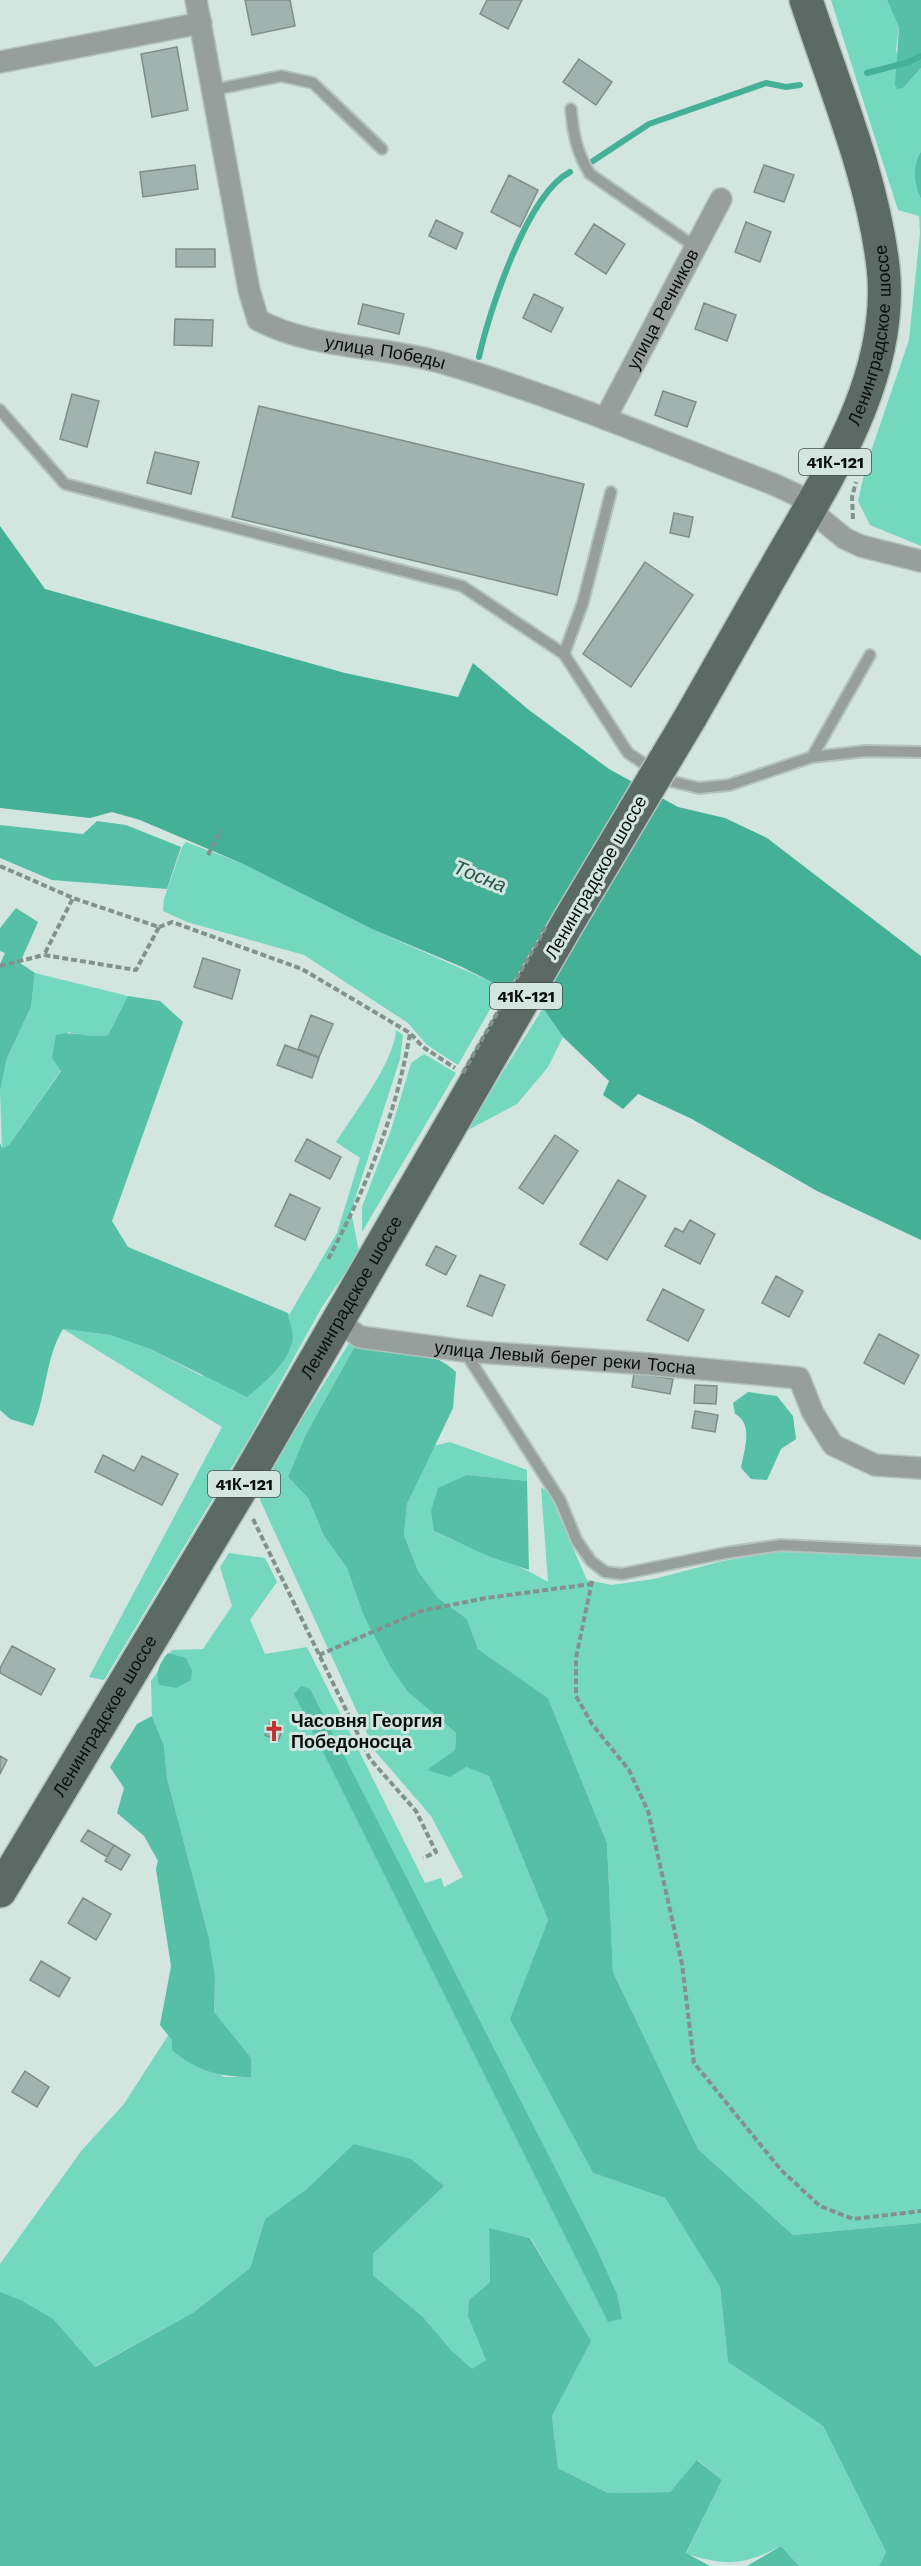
<svg xmlns="http://www.w3.org/2000/svg" width="921" height="2566" font-family="'Work Sans',sans-serif">
  <rect width="100%" height="100%" fill="#d2e5df"/>
  <!-- green -->
  <path fill="#73d8be" d="M831,0h56l12,26 -3,24 7,38 18,-20v83c-9,16 -8,31 0,48v347l-51,-21 -12,-24 8,-35 43,-126 11,-107 -1,-17 -21,-6z
    M186,842l55,21 131,66 131,58 -45,78 -31,-20 -19,-22 -104,-68 -117,-33 -24,-11 1,-12 18,-52z
    M35,973l93,23 -20,39 -16,3 -24,-6 -7,38 -52,75 -7,3 -2,-57 7,-33 24,-51z
    M543,1008l20,29 -15,30 -31,37 -51,27z
    M396,1030l7,5 -3,24 -49,152 8,41 -37,55 -71,128 -147,245 -15,-3 133,-250 -159,-98 47,6 40,14 52,27 91,-40 -5,-23 1,2 48,-82 23,-75 -24,-16c17,-27 59,-81 60,-112z
    M424,1054l32,19 -94,159v-25l29,-77 20,-67z
    M351,1340l5,4 -51,92 -17,41 20,21 16,38 23,32 16,46 45,78 48,41 -1,17 -27,21 38,-4 23,9 59,144 -37,99 82,154 72,25 55,89 8,75 95,64 63,126 -7,14h-80l-18,-20c-39,20 -53,20 -95,8l36,-74 -24,-20 -28,32 -62,1 -50,-25 -6,-52 38,-75 -59,-103 -42,-9 1,53 -21,18 17,60 -14,10 -21,-20 -28,-33 -50,-42v-21l71,-68 -136,2 -43,31 -15,49 -56,44 -100,55 -19,-23 -75,-52v-28l82,-114 42,-46 45,-70 3,6 52,37h27l-37,-65 1,-35 -6,-39 -42,-160 -3,-32 -12,-30 -1,-35 21,-31 31,-1 29,-43 -12,-39 9,-14 36,5 12,24 -27,38 15,34 42,-7 118,236 16,-5 3,9 19,-10 -32,-61 -56,-65 -115,-251 9,-28z
    M450,1442l77,28v11l-60,-6 -33,56c37,19 79,29 114,51l-7,-95 8,6 38,87 25,5 42,-6 69,-18 54,-9 144,4v667l-128,12 -95,-86 -85,-177 -6,-129 -59,-145 -70,-49 -11,-30 -29,-21 -20,-27 -14,-36 3,-31 26,-58z"/>
  <!-- forest -->
  <path fill="#55c0a6" d="M887,0h34v68l-18,20 -6,1 -2,-4 4,-58z
    M921,151v48c-8,-17 -9,-32 0,-48z
    M97,821l29,4 55,22 -14,42 -115,-9 -52,-22v-33l83,9z
    M16,908l22,14 -18,41 15,10 -4,34 -24,51 -7,33v-127l5,-11 -5,-2v-23z
    M128,996l32,5 23,21 -71,199 16,26 160,66c1,7 5,17 5,24 -2,24 -29,46 -46,60l-97,-48 -40,-14 -47,-6c-18,29 -16,66 -30,97l-23,-7 -10,-9v-267l2,5 7,-3 52,-74 -9,-13 4,-23c19,-5 31,4 52,0z
    M356,1344c33,3 76,4 100,28l-3,36 -46,96 -3,31 14,36 20,27 29,21 11,30 70,49 59,145 6,129 85,177 95,86 128,-12v343h-42l7,-14 -63,-126 -95,-64 -8,-75 -55,-89 -72,-25 -83,-154 38,-99 -59,-144 -23,-9 -16,10 -23,-7 28,-20 1,-17 -48,-41 -18,-26 -27,-52 -16,-46 -23,-32 -16,-38 -20,-21 17,-41z
    M748,1392l29,4 16,20 3,23 -15,10 -14,31 -16,-1 -10,-11c3,-18 13,-44 -6,-54l-2,-11z
    M467,1475l60,6 2,89 -41,-14 -54,-25 -3,-20 7,-23z
    M168,1653l18,5 6,12 -1,10 -15,8 -17,-3c-4,-12 1,-23 9,-32z
    M301,1686l9,3 287,561 20,44 5,25 -14,3 -314,-628z
    M152,1716l12,30 3,32 42,160 6,39 -1,35 37,46v19c-31,0 -55,-6 -79,-27v-10l-12,-15 11,-59 -15,-97 2,-8 -14,-25 -27,-23 7,-25 -14,-21 27,-43z
    M354,2144l57,15 33,27 -71,68v21l50,42 28,33 21,19 14,-9 -18,-44 1,-16 21,-18 -1,-54 41,10 61,103 -39,75 6,52 50,25 62,-1 27,-32 25,20 -36,73 24,13h-710v-274l21,8 32,19 42,48 99,-55 56,-44 15,-49 43,-31z
    M781,2546l18,20h-52z"/>
  <!-- water -->
  <path fill="#44b197" d="M0,526l45,63 300,84 113,24 15,-34 56,47 80,59 69,38 47,11 42,20 154,118v284l-104,-49 -125,-72 -54,-25 -15,15 -20,-14 6,-14 -46,-44 -20,-29 -81,-41 -90,-38 -131,-66 -101,-43 -28,-8 -22,6 -90,-10z"/>
  <g fill="none" stroke-linecap="round" stroke-linejoin="round">
    <!-- stream -->
    <path stroke="#44b197" stroke-width="6" d="M867,73l42,-11 12,-6
      M593,161l56,-37 117,-41 20,4 14,-2
      M479,357c10,-45 48,-163 91,-185"/>
  </g>
  <!-- building -->
  <path fill="#a1b3ae" stroke="#7d8e89" stroke-width="1.5" d="M245,0h45l5,26 -43,9z
    M487,0h35l-14,29 -28,-15z
    M177,47l11,63 -36,7 -11,-63z
    M579,59l33,23 -16,23 -33,-23z
    M195,165l3,24 -55,8 -3,-25z
    M764,165l30,10 -10,27 -30,-10z
    M509,175l29,15 -18,37 -29,-15z
    M436,220l27,13 -7,16 -27,-13z
    M746,222l25,10 -11,30 -25,-10z
    M594,224l31,20 -19,30 -31,-20z
    M176,249h39v18h-39z
    M534,294l29,14 -12,24 -28,-14z
    M704,303l32,12 -9,26 -32,-12z
    M363,304l41,10 -5,20 -41,-10z
    M175,319l38,1 -1,26 -38,-1z
    M663,391l33,11 -9,25 -32,-12z
    M72,394l27,7 -12,46 -27,-8z
    M259,406l325,78 -27,111 -325,-78z
    M155,452l44,10 -8,32 -44,-11z
    M674,513l19,4 -4,20 -19,-4z
    M645,562l48,33 -62,92 -48,-33z
    M203,958l37,12 -8,29 -38,-12z
    M311,1015l22,9 -14,33 -21,-8z
    M285,1045l34,13 -7,20 -35,-13z
    M555,1135l23,16 -35,53 -24,-16z
    M307,1139l34,18 -11,22 -35,-18z
    M618,1180l28,16 -39,64 -27,-16z
    M290,1194l30,14 -15,32 -30,-14z
    M690,1220l25,14 -15,30 -35,-18 10,-18 8,4z
    M436,1246l20,10 -10,19 -20,-10z
    M480,1275l25,10 -13,31 -25,-10z
    M776,1276l27,15 -14,26 -27,-14z
    M663,1289l41,21 -16,31 -41,-21z
    M879,1334l40,21 -15,29 -40,-21z
    M634,1373l39,6 -3,15 -38,-7z
    M695,1385l22,1 -1,18 -22,-1z
    M695,1411l23,4 -3,17 -23,-4z
    M103,1455l31,16 8,-15 36,18 -16,31 -67,-33z
    M12,1646l43,23 -14,26 -41,-22v-5z
    M270,1722l13,6 -5,13 -13,-6z
    M0,1756l7,4 -7,14z
    M88,1830l26,15 -7,12 -26,-16z
    M114,1845l16,10 -9,15 -16,-9z
    M83,1898l28,16 -15,26 -28,-17z
    M41,1961l29,17 -11,19 -29,-17z
    M25,2071l24,16 -12,20 -25,-15z"/>
  <g fill="none" stroke-linecap="round" stroke-linejoin="round">
    <defs>
      <path id="service" d="M213,90l68,-14 32,7 69,66
        M571,109c2,25 6,44 19,65l104,72
        M0,410l65,74 397,102 102,68 64,99 42,28 29,7 30,-3 83,-28 54,-6 55,1
        M564,654l19,-52 28,-110
        M812,757l58,-102
        M465,1352l95,148 17,41 14,20 14,11 17,2 103,-21 56,-8 140,7"/>
      <g id="minor">
        <path id="s1" d="M196,0l53,290 9,30c57,30 125,25 185,43 112,33 221,79 330,121l24,11 12,14 35,29 17,8 60,15"/>
        <path d="M0,62l201,-39"/>
        <path id="s2" d="M605,419l116,-220"/>
        <path id="s3" d="M339,1322l21,15 105,14 183,13 151,14 14,35 20,32 42,20 46,3"/>
      </g>
      <g id="primary">
        <path id="s4" d="M690,718c30,-53 60,-105 90,-158 51,-88 115,-188 103,-294 -11,-91 -49,-180 -77,-266"/>
        <path id="s5" d="M0,1891l239,-399 331,-573"/>
      </g>
    </defs>
    <!-- service casing -->
    <use href="#service" stroke="#b2c3bd" stroke-width="14"/>
    <!-- minor casing -->
    <use href="#minor" stroke="#b2c3bd" stroke-width="24"/>
    <!-- primary casing -->
    <use href="#primary" stroke="#b2c3bd" stroke-width="36"/>
    <!-- path -->
    <path stroke="#83918d" stroke-width="4" stroke-dasharray="6 3" stroke-linecap="butt" d="M853,519l-1,-22 4,-15
      M208,855l13,-25
      M0,866l73,32 86,29 -23,43 -92,-15 29,-57
      M159,927l13,-5 130,47 108,64c-13,80 -45,158 -83,228
      M0,966l44,-11
      M411,1034l12,13 32,21
      M253,1519l117,240 46,52 20,41 -13,6
      M592,1581l-16,77v38l16,28 37,46 19,41 34,153 12,99 87,107 39,36 33,13 68,-8
      M319,1655l102,-44 65,-13 105,-14"/>
    <!-- service -->
    <use href="#service" stroke="#979f9d" stroke-width="10"/>
    <!-- minor -->
    <use href="#minor" stroke="#979f9d" stroke-width="21"/>
    <!-- primary -->
    <use href="#primary" stroke="#5b6a65" stroke-width="33"/>
    <defs>
      <path id="primary-bridge" d="M570,919l120,-201"/>
    </defs>
    <!-- primary-bridge casing -->
    <use href="#primary-bridge" stroke="#b2c3bd" stroke-width="36" stroke-linecap="butt"/>
    <!-- path-bridge -->
    <path stroke="#83918d" stroke-width="4" stroke-dasharray="6 3" stroke-linecap="butt" d="M463,1073l83,-146"/>
    <!-- primary-bridge -->
    <use href="#primary-bridge" stroke="#5b6a65" stroke-width="33"/>
  </g>
  <!-- icons -->
  <defs>
    <symbol id="church-bare" viewBox="-9 -9 18 18"><path d="M-1.2-6h2.4v3.5h3.3v2.4h-3.3V6h-2.4V-.1h-3.3v-2.4h3.3Z" fill="#c13234" stroke="#d2e5df" stroke-width="2.5" paint-order="stroke"/></symbol>
  </defs>
  <g fill-rule="evenodd">
    <use href="#church-bare" x="259" y="1716" width="30" height="30"/>
  </g>
  <g text-anchor="middle" stroke-width="6" stroke-linejoin="round" paint-order="stroke">
    <!-- shield labels -->
    <g fill="#d2e5df" stroke="#454f4c" stroke-width="1.5">
      <rect x="799" y="449" width="72" height="26" rx="4.5"/>
      <rect x="490" y="983" width="72" height="26" rx="4.5"/>
      <rect x="208" y="1471" width="72" height="26" rx="4.5"/>
    </g>
    <g font-size="16" font-weight="bold" fill="#090f0d">
      <text x="835" y="468">41К-121</text>
      <text x="526" y="1002">41К-121</text>
      <text x="244" y="1490">41К-121</text>
    </g>
    <!-- street labels -->
    <g font-size="18" fill="#090f0d" stroke="#d2e5df">
      <text dy="6" stroke="none"><textPath href="#s2" startOffset="124">улица Речников</textPath></text>
      <text dy="6" stroke="none"><textPath href="#s4" startOffset="428">Ленинградское шоссе</textPath></text>
      <text dy="6" stroke="none"><textPath href="#s1" startOffset="458">улица Победы</textPath></text>
      <text transform="translate(596 877) rotate(-60)" y="6">Ленинградское шоссе</text>
      <text dy="6" stroke="none"><textPath href="#s5" startOffset="690">Ленинградское шоссе</textPath></text>
      <text dy="6" stroke="none"><textPath href="#s3" startOffset="232">улица Левый берег реки Тосна</textPath></text>
      <text dy="6" stroke="none"><textPath href="#s5" startOffset="204">Ленинградское шоссе</textPath></text>
    </g>
    <!-- poi labels -->
    <g font-size="18" font-weight="bold" fill="#090f0d" stroke="#d2e5df" text-anchor="start">
      <text x="291" y="1727">Часовня Георгия<tspan x="291" dy="21">Победоносца</tspan></text>
    </g>
    <!-- water labels -->
    <g font-size="20" font-style="italic" fill="#265348" stroke="#d2e5df">
      <text transform="translate(480 876) rotate(22)" y="7">Тосна</text>
    </g>
  </g>
</svg>
